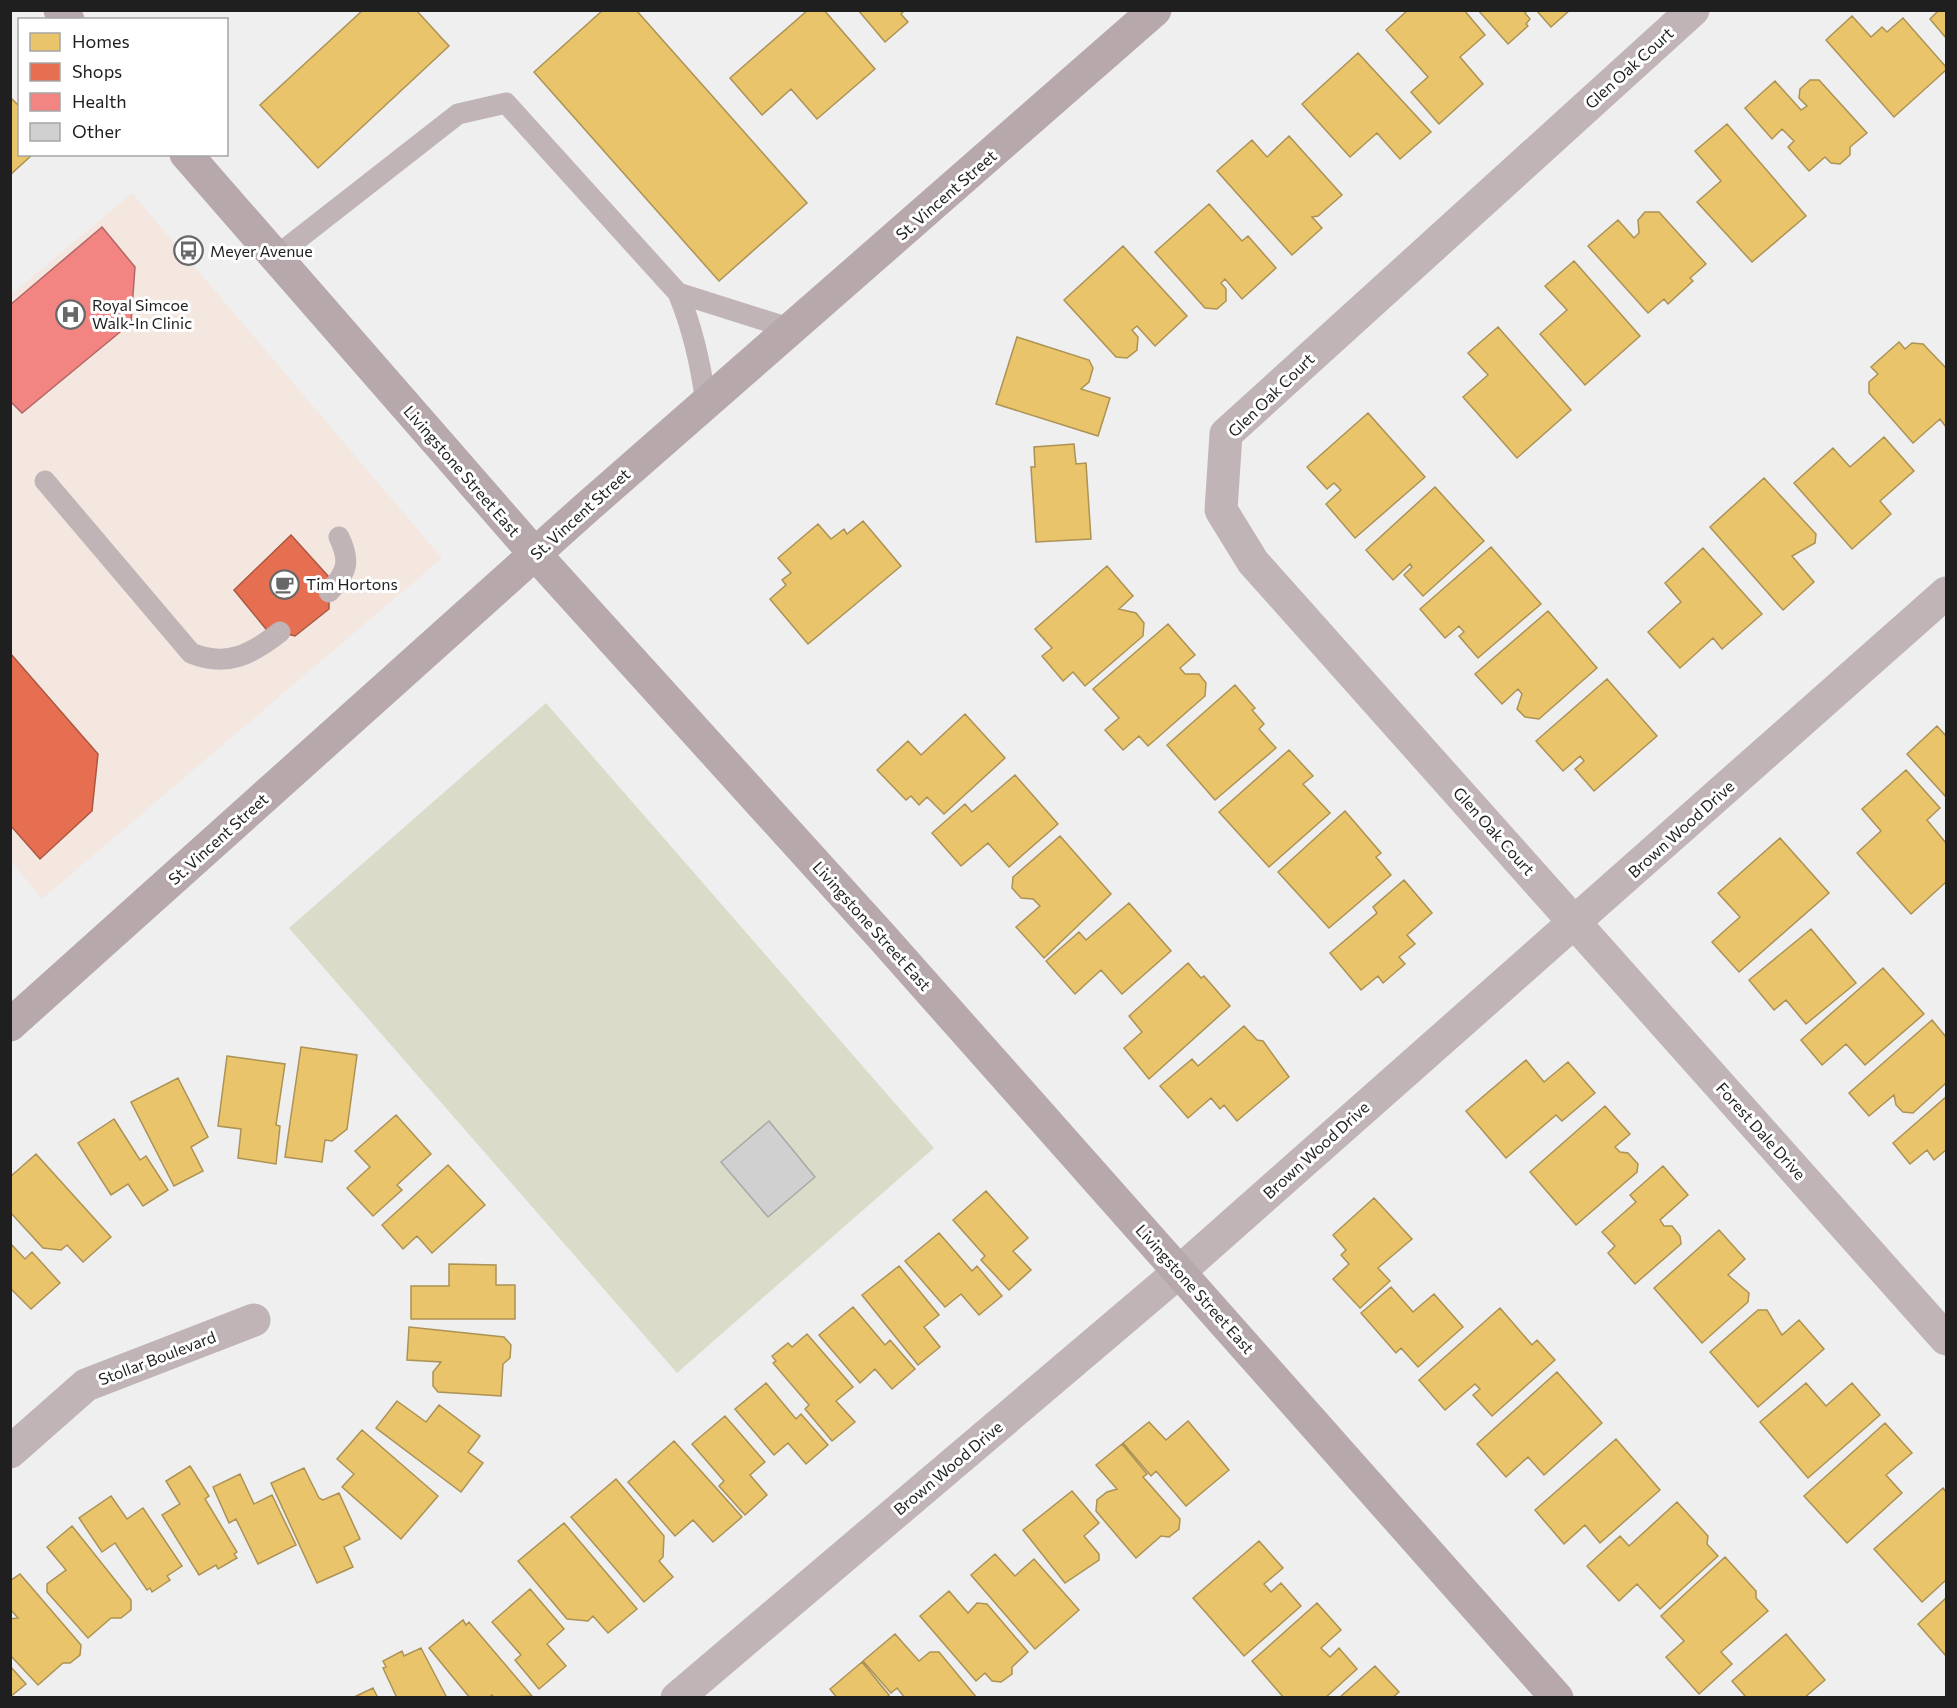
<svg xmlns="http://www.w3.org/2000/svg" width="1957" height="1708" font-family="Commissioner,sans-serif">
  <rect width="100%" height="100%" fill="#efeff0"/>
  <!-- commercial -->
  <path fill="#f3e7e0" d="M132,193l310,365 -400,341 -31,-38 -1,-565z"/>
  <!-- green -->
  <path fill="#dadbc8" d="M546,703l388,445 -257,225 -388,-445z"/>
  <!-- homes -->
  <path fill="#e9c46a" stroke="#ac9254" stroke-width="1.5" d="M363,10h53l33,36 -131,122 -58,-63z
    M603,10h33l171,193 -88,78 -185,-209z
    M808,10h16l51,59 -58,50 -26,-30 -29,26 -32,-37z
    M858,10h47l-4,4 7,8 -23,20z
    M1408,10h56l21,25 -25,22 23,27 -44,40 -28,-32 17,-15 -42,-47z
    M1478,10h50l-3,3 5,6 -4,5 2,2 -20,18z
    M1536,10h34l-19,17z
    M1939,10h7v28l-16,-19z
    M1852,16l19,21 11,-10 5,5 16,-14 43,49v3l-52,47 -68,-77z
    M1358,53l73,79 -31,27 -23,-26 -27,24 -48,-53z
    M1810,80h9l48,53 -17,14v8l-10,9 -9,-1 -6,-6 -16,14 -21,-24 6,-6 -12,-12 -10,10 -27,-31 30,-27 26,29 6,-4 -8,-8 1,-9z
    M10,97l10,10v47h13l-23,21z
    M1727,124l79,92 -54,46 -55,-60 24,-21 -26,-30z
    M1289,136l53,59 -24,21 -6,1 10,11 -30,27 -75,-84 35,-31 15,17z
    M1209,204l33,37 6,-5 28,32 -34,31 -17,-20 -4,4 5,6v12l-9,8 -12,-1 -50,-56z
    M1645,212h14l47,52 -16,14 3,3 -25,23 -4,-5 -16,14 -60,-67 30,-26 16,18 5,-5 -1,-13z
    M1123,246l64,70 -32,30 -18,-20 -5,4 6,7 -1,13 -10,8 -11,-1 -52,-57z
    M1574,261l66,75 -55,49 -45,-51 27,-24 -22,-24z
    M1498,327l73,83 -54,48 -54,-61 25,-22 -20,-22z
    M1017,337l72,23 4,8 -4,14 -8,7 29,9 -12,38 -102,-32z
    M1899,342l6,7 7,-6 11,1 23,24v59l-6,-8 -27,24 -44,-50v-11l9,-8 -7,-7z
    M1368,413l57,64 -70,61 -29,-34 15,-14 -7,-7 -7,6 -20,-22z
    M1884,437l30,34 -34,30 11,13 -39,35 -58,-66 39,-35 17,19z
    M1074,444l2,20 10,-1 5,76 -55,3 -5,-75h4l-1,-20z
    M1764,478l52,56 -1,9 -23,13 22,26 -31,28 -73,-83z
    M1435,487l49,54 -61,55 -19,-21 8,-8 -2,-3 -17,16 -27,-30z
    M863,521l38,45 -93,78 -38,-45 16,-14 -4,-5 9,-7 -13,-15 40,-34 13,15 13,-10 3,5z
    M1491,547l50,57 -63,54 -19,-22 5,-4 -5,-6 -14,12 -25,-29z
    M1703,548l59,66 -40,35 -9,-11 -33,30 -32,-36 33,-30 -16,-19z
    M1107,566l26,30 -14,13 17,4 8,10 -1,13 -58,50 -12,-14 -10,9 -21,-25 10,-8 -17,-19z
    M1548,611l49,57 -58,51 -14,-2 -8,-8 5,-15 -4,-5 -16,15 -27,-30z
    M1168,624l27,31 -15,13 5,6h14l7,9 -1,13 -57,50 -9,-10 -16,14 -18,-20 14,-12 -26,-29z
    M1607,679l50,57 -63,55 -19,-22 9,-8 -4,-5 -17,15 -27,-30z
    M1235,685l20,23 -3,2 12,14 -5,5 17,19 -61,52 -48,-55z
    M965,714l40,44 -61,56 -17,-17 -8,8 -8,-9 -5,4 -29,-30 31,-29 13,14z
    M1937,726l9,10v61l-39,-43z
    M1289,750l24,26 -10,8 27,29 -61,54 -50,-55z
    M1906,770l34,38 -13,12 19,23v39l-35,32 -54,-61 24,-22 -19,-22z
    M1015,775l43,49 -49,43 -21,-24 -27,23 -29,-33 33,-29 7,8z
    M1345,811l36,42 -5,4 15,18 -62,53 -51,-56z
    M1060,836l51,58 -67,64 -28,-31 24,-21 -7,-7 -12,-1 -9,-10 1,-11z
    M1780,838l49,55 -90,79 -27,-30 28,-25 -22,-24z
    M1404,880l28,33 -25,22 8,9 -16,13 6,7 -22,19 -5,-7 -17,14 -31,-37 47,-40 -4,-6z
    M1129,903l42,48 -49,43 -21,-24 -26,24 -29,-33 33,-29 7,8z
    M1811,929l45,54 -50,41 -20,-24 -12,10 -25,-30z
    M1188,963l13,15 3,-2 26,30 -81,73 -25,-31 18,-16 -13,-16z
    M1883,968l41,46 -59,51 -19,-21 -24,21 -21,-25z
    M1932,1020l14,17v46l-33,30 -10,-1 -7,-7 -2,-10 -25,21 -20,-23z
    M1244,1026l13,14 6,1 26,36 -52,44 -13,-16 -4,4 -9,-11 -23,20 -28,-32 32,-27 6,7z
    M301,1047l56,8 -10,74 -15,12 -7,-1 -3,22 -37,-5z
    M227,1056l58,8 -9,61 4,1 -4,38 -38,-6 3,-29 -23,-3z
    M1526,1060l18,22 24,-20 27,31 -33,28 -6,-6 -50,43 -40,-47z
    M178,1078l30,59 -17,10 12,24 -29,15 -43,-84z
    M1946,1097v53l-12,10 -7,-10 -17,14 -17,-21z
    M1605,1106l25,28 -15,13 5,5 8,1 10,11 -1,8 -61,53 -46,-53z
    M396,1115l35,39 -34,31 5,5 -29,26 -26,-28 23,-21 -15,-16z
    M114,1119l26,41 6,-4 22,34 -25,16 -15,-22 -17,11 -33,-52z
    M36,1154l75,83 -28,25 -16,-17 -6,5 -18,-2 -33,-36v-35z
    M448,1165l37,40 -53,48 -15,-17 -14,13 -21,-24z
    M1663,1166l25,29 -28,25 4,6h8l8,10 1,8 -46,40 -27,-31 7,-7 -13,-14 34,-30 -6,-7z
    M986,1191l42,47 -15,13 18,19 -22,20 -28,-30 4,-4 -32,-36z
    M1374,1198l38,41 -34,29 12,13 -30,27 -27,-29 16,-15 -8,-9 5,-5 -13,-15z
    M1719,1230l26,29 -17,16 21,18 -1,9 -46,41 -48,-55z
    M939,1233l33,38 5,-5 25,30 -23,19 -18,-21 -16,13 -40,-46z
    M10,1243l15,16 7,-7 28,31 -29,26 -21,-21z
    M449,1264l47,1v20h19v34h-104v-33h38z
    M899,1266l40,49 -15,12 16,20 -22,18 -56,-70z
    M1391,1287l22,25 21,-18 29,33 -45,40 -17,-19 -5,5 -35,-40z
    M853,1307l32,38 5,-5 25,29 -23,20 -17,-20 -15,14 -41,-48z
    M1500,1308l32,37 5,-5 18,20 -63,56 -19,-21 7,-6 -5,-5 -30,26 -26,-30z
    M1758,1310h9l15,25 17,-15 25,29 -66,58 -48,-55z
    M409,1327l95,10 7,8 -1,13 -7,6 -2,32 -63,-4 -5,-6v-14l8,-10 -34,-2z
    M807,1334l46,53 -17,14 19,21 -23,19 -27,-32 4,-4 -36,-42 3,-2 -4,-5 16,-13 4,4z
    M1557,1372l45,51 -58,52 -16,-18 -22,20 -29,-33z
    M766,1383l30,36 5,-5 27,31 -22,19 -18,-21 -14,12 -39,-46z
    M1806,1383l20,23 26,-23 28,32 -72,63 -48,-56z
    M397,1401l29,21 13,-17 41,31 -12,16 15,11 -22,29 -85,-64z
    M725,1416l40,46 -15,13 17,20 -22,20 -26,-29 5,-5 -32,-37z
    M1188,1421l41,49 -43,36 -30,-35 -5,5 -28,-33 26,-21 17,18z
    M1885,1423l27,30 -26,22 16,18 -55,50 -43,-47z
    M362,1430l76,66 -37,43 -59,-52 12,-13 -17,-15z
    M1616,1439l44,51 -60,53 -15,-18 -21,19 -29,-34z
    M674,1441l68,76 -29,25 -20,-22 -18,16 -47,-54z
    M1122,1444l25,30 -4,3 37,42 -1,10 -10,8 -8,-1 -25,22 -40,-47 1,-11 10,-8 10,-3 -21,-24z
    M190,1466l19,30 -4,3 32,53 -3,2 3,4 -19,11 -2,-4 -17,10 -37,-60 18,-11 -14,-23z
    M304,1468l15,30 4,2 16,-7 21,46 -16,8 9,20 -36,16 -46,-100z
    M240,1474l14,30 18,-9 24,50 -38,19 -22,-45 -7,4 -16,-36z
    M616,1479l48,57 -1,21 -4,4 14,16 -29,25 -73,-85z
    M1943,1488l3,4v88l-24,22 -48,-53z
    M1072,1491l27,32 -15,13 15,18v6l-34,23 -42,-53z
    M111,1496l16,23 16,-11 39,58 -15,10 3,4 -18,12 -2,-4 -3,2 -32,-47 -13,9 -23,-34z
    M1677,1502l31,34 -1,8 11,12 -58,53 -23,-25 -18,17 -32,-35 33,-30 9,10z
    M564,1523l73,86 -29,24 -15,-17 -5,5 -21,-2 -49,-58z
    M72,1526l59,74v10l-10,8h-10l-23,20 -41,-46v-8l19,-14 -19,-23z
    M1259,1541l24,27 -19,16 7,8 10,-9 20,23 -57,50 -51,-58z
    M995,1554l20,22 19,-17 45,51 -44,39 -64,-74z
    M1725,1557l31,34v7l12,13 -47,41 11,12 -33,30 -33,-37 18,-16 -23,-25z
    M20,1574l61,71 -1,10 -10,8h-7l-25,22 -28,-30v-36l8,-1 -8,-9v-28z
    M530,1589l34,40 -17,15 19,22 -27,23 -24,-29 6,-5 -29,-33z
    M949,1591l19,22 9,-10 10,1 41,48 -16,15v7l-11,8 -9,-1 -7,-8 -9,8 -56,-65z
    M1946,1598v58l-28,-32z
    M1317,1603l24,27 -20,18 9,9 9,-9 18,21 -32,29h-41l-32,-37z
    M463,1620l3,5 3,-3 63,74 -38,2 -2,-3 -4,3h-18l-41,-50z
    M895,1634l24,27 11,-9h9l38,46h-72l-8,-10 -6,5 -28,-32z
    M1786,1634l39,46 -21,18h-61l2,-2 -13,-15z
    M421,1648l26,50h-50l-14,-30 3,-1 -3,-6 19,-10 2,5z
    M862,1662l27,33 -3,3h-49l-7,-9z
    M10,1666l16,18 -16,13z
    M1375,1666l24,26 -7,6h-53z
    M373,1688l5,10h-26z"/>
  <!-- shops -->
  <path fill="#e76f51" stroke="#ab5742" stroke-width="1.5" d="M291,535l38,42v32l-34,27 -29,-7 -32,-39z
    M10,653l88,101 -6,57 -52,48 -30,-34z"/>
  <!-- health -->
  <path fill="#f28482" stroke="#b36665" stroke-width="1.5" d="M102,227l33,40 -4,56 -109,90 -12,-12v-96z"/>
  <!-- building -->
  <path fill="#d1d0d1" stroke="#a8a8a7" stroke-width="1.5" d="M769,1121l46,56 -47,40 -47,-55z"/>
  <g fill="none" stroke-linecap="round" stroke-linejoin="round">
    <!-- lane -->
    <path stroke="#c0b4b7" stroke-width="21" d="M275,257l183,-143 48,-11 172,190c15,36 23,72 28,111
      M678,293l114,36
      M45,481l146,172c36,15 61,1 89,-21
      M329,592c18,-20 22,-30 10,-55"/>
    <!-- street -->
    <path stroke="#c0b4b7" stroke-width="33" d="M1693,10l-467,424 -5,76 32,52 693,777
      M10,1452l76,-67 168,-65
      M677,1698l503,-427 766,-678"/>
    <!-- secondary -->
    <path stroke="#b7a8ac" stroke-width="33" d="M60,10l8,10
      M186,154l349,400 348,384 674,760
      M10,1025l575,-516 570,-499"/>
  </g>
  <!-- icons -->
  <defs>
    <symbol id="bus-ring" viewBox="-11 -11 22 22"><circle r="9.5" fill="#fff" stroke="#686869" stroke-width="1.5"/><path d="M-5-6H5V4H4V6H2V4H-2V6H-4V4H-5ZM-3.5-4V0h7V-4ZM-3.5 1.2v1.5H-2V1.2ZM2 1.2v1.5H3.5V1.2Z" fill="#686869"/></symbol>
    <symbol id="hospital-ring" viewBox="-11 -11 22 22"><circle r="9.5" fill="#fff" stroke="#686869" stroke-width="1.5"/><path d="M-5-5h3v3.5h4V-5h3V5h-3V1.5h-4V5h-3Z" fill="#686869"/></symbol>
    <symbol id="cafe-ring" viewBox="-11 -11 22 22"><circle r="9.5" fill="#fff" stroke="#686869" stroke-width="1.5"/><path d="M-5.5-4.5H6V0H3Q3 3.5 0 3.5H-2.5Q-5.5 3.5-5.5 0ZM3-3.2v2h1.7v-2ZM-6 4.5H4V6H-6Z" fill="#686869"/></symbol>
  </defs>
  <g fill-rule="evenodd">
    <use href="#bus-ring" x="172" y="234" width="33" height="33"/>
    <use href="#hospital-ring" x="54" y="298" width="33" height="33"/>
    <use href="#cafe-ring" x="268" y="568" width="33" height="33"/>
  </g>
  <g text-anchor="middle" stroke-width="6" stroke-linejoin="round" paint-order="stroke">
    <!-- street labels -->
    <g font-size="16" fill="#1f1f20" stroke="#fff">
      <text transform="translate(1629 68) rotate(-42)" y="6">Glen Oak Court</text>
      <text transform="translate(946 195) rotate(-41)" y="6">St. Vincent Street</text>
      <text transform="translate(1271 395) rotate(-44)" y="6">Glen Oak Court</text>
      <text transform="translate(462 471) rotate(49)" y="6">Livingstone Street East</text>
      <text transform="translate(580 514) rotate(-42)" y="6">St. Vincent Street</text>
      <text transform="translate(1681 829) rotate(-42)" y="6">Brown Wood Drive</text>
      <text transform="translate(1494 831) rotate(48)" y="6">Glen Oak Court</text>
      <text transform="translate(218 839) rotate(-42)" y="6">St. Vincent Street</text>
      <text transform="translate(872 926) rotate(48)" y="6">Livingstone Street East</text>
      <text transform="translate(1761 1131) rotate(48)" y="6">Forest Dale Drive</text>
      <text transform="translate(1316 1150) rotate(-42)" y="6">Brown Wood Drive</text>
      <text transform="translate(1195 1289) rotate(48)" y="6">Livingstone Street East</text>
      <text transform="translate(157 1358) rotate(-21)" y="6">Stollar Boulevard</text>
      <text transform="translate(948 1468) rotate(-40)" y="6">Brown Wood Drive</text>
    </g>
    <!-- poi labels -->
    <g font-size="16" fill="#1f1f20" stroke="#fff" text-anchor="start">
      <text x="210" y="257">Meyer Avenue</text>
      <text x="92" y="311">Royal Simcoe<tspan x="92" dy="18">Walk-In Clinic</tspan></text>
      <text x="306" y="590">Tim Hortons</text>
    </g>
  </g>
  <!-- border -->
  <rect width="1957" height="1708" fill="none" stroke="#1f1f20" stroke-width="24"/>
  <!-- legend -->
  <rect x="18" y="18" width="210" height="138" fill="#ffffff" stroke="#a5a5a6" stroke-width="1.5"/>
  <rect x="30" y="33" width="30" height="18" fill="#e9c46a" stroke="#a5a5a6" stroke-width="1.5"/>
  <text x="72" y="48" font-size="18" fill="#1f1f20">Homes</text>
  <rect x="30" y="63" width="30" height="18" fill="#e76f51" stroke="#a5a5a6" stroke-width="1.5"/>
  <text x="72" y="78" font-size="18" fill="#1f1f20">Shops</text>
  <rect x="30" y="93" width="30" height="18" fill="#f28482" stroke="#a5a5a6" stroke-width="1.5"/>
  <text x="72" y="108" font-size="18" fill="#1f1f20">Health</text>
  <rect x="30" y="123" width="30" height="18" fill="#d1d0d1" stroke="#a5a5a6" stroke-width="1.5"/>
  <text x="72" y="138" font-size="18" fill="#1f1f20">Other</text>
</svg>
